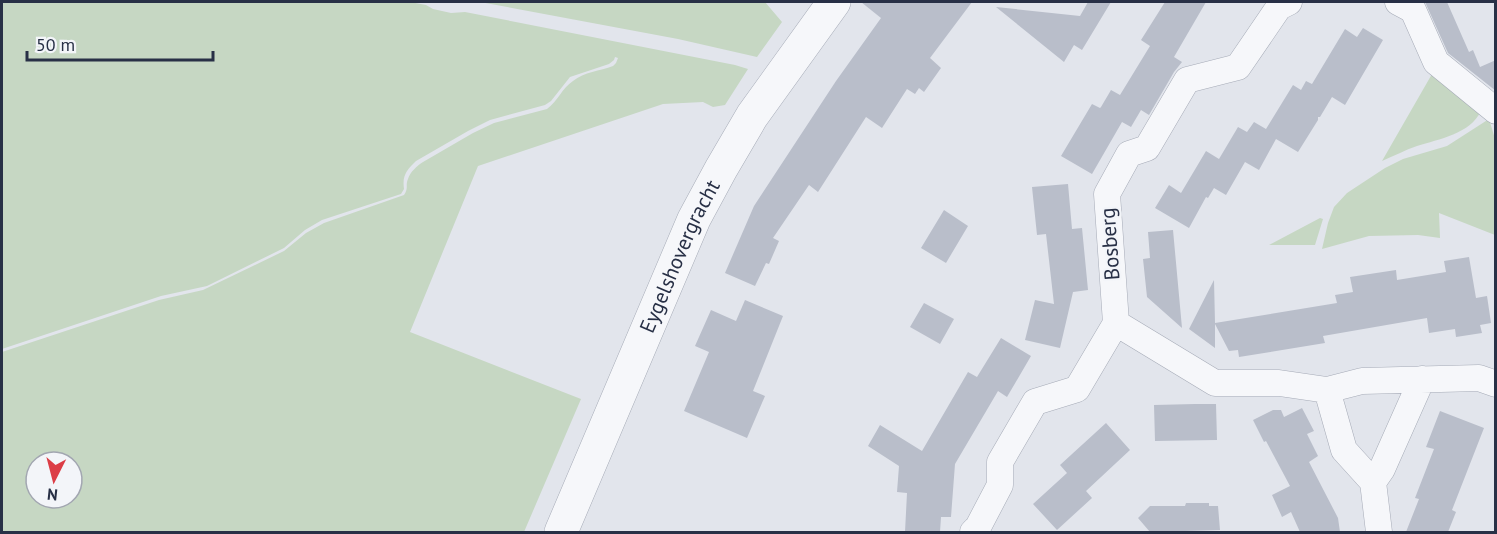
<svg xmlns="http://www.w3.org/2000/svg" width="1497" height="534" font-family="'PT Sans',sans-serif">
  <rect width="100%" height="100%" fill="#e2e5ec"/>
  <!-- green -->
  <path fill="#c6d7c3" fill-rule="evenodd" d="M2,2h408l16,3 7,4 18,4 14,-1 270,53 13,4 -23,36 -12,2 -10,-5 -40,2 -185,62 -68,166 171,67 -57,133h-522v-180l157,-52 44,-10 81,-39 22,-18 18,-10 80,-28c5,-8 1,-9 4,-16 2,-7 9,-13 15,-17l50,-29 21,-10 53,-14c11,-8 15,-21 26,-28 11,-9 27,-10 40,-15l3,-3 2,-5 -3,-1 -1,3 -5,4 -39,13 -19,24 -6,4 -55,15 -22,11 -52,30c-9,9 -14,14 -12,28l-3,5 -79,26 -17,10 -21,18 -77,38 -46,10 -159,53zM36,462h36v36h-36z
    M480,2h285l17,20 -25,35 -79,-18z
    M1432,74l49,37c-11,23 -42,28 -64,35 -12,4 -23,10 -35,15z
    M1489,119l7,23 -1,93 -56,-22 1,25 -22,-3 -49,1 -47,13 6,-26 6,-16 13,-14 38,-25 18,-9 44,-13z
    M1320,218l3,1 -8,26h-46z"/>
  <!-- building -->
  <path fill="#b9beca" d="M861,2h111l-42,56 11,10 -17,24 -5,-4 -4,6 -8,-5 -25,39 -16,-11 -48,75 -9,-7 -36,53 6,3 -10,23 -3,-1 -11,23 -30,-13 29,-67 82,-125 45,-63z
    M1088,2h23l-29,48 -8,-5 -10,17 -68,-55 84,9z
    M1165,2h41l-32,55 8,5 -8,10 -25,43 -8,-5 -10,17 -9,-5 -30,52 -31,-18 31,-52 8,4 1,-1 10,-17 9,5 30,-49 -9,-6z
    M1425,2h22l22,50 4,-2 7,17 16,-7v31l-48,-38z
    M1363,28l20,12 -38,65 -13,-8 -12,20h-2v3l-20,32 -22,-13 -17,31 -14,-8 -19,33 -12,-7 -6,10 -2,-1 -17,31 -34,-20 14,-23 12,8 25,-42 13,8 19,-32 9,5 7,-10 12,7 27,-44 8,5 5,-9 6,3 33,-55 12,8z
    M1068,184l4,45 10,-1 6,62 -15,2 -13,56 -35,-8 10,-40 19,4 -8,-70 -9,1 -5,-48z
    M944,210l24,16 -22,37 -25,-15z
    M1173,230l9,98 -35,-31 -4,-38 7,-1 -2,-26z
    M1469,257l7,41 11,-2 4,27 -11,2 2,8 -26,4 -1,-8 -26,4 -2,-15 -104,18 2,7 -86,14 -1,-7 -9,1 -14,-27v24l-26,-19 25,-49 1,43 122,-20 -2,-8 18,-3 -3,-15 46,-7 1,10 49,-8 -2,-11z
    M745,300l38,16 -30,75 12,5 -18,42 -63,-27 25,-59 -14,-6 16,-36 25,11z
    M924,303l30,16 -14,25 -30,-17z
    M1001,338l30,18 -24,41 -9,-6 -43,73 -4,53h-10l-1,15h-35l2,-39 -10,-1 2,-26 -31,-20 12,-21 42,26 46,-79 9,5z
    M1195,404h21l1,36 -62,1 -1,-36z
    M1302,408l12,23 -7,3 11,22 -9,6 29,56 2,14h-40l-9,-20 -9,5 -10,-22 18,-9 -24,-45 -2,1 -11,-22 20,-10h8l3,7z
    M1440,411l44,17 -32,82 4,2 -8,20h-42l13,-33 -4,-1 19,-49 -8,-2z
    M1106,423l24,27 -44,41 6,7 -35,32 -24,-26 34,-31 -7,-8z
    M1186,503h23v3h9l2,24 -70,2 -12,-14 12,-12h35z"/>
  <g fill="none" stroke-linecap="round" stroke-linejoin="round">
    <defs>
      <path id="minor" d="M1398,2l15,8 23,52 60,49
        M1116,323l99,60h64l48,7 35,-9 117,-3 17,6
        M1327,390l17,60 29,32 6,50
        M1373,482l9,-13 40,-90
        M973,532l5,-5 22,-42v-23l35,-60 42,-13 39,-66 -9,-129 22,-40 18,-6 40,-68 51,-13 41,-60 10,-5"/>
      <g id="tertiary">
        <path id="s1" d="M561,532l133,-313 27,-50 31,-53 82,-114"/>
      </g>
    </defs>
    <!-- minor casing -->
    <use href="#minor" stroke="#a6abb7" stroke-width="27"/>
    <!-- tertiary casing -->
    <use href="#tertiary" stroke="#a6abb7" stroke-width="34"/>
    <!-- minor -->
    <use href="#minor" stroke="#f6f7fa" stroke-width="26"/>
    <!-- tertiary -->
    <use href="#tertiary" stroke="#f6f7fa" stroke-width="33"/>
  </g>
  <g text-anchor="middle" stroke-width="4.5" stroke-linejoin="round" paint-order="stroke">
    <!-- street labels -->
    <g font-size="21" fill="#283046" stroke="#f3f5f9">
      <text transform="translate(1110 244) rotate(-94)" y="7">Bosberg</text>
      <text dy="7" stroke="none"><textPath href="#s1" startOffset="300">Eygelshovergracht</textPath></text>
    </g>
  </g>
  <!-- border -->
  <rect width="1497" height="534" fill="none" stroke="#283046" stroke-width="6"/>
  <!-- north arrow -->
  <g transform="translate(54 480) rotate(186)"><circle r="28" fill="#f3f5f9" stroke="#a2a6b1" stroke-width="1.5"/>
  <path d="M0-4.5L10 22L0 15L-10 22Z" fill="#dc3d46"/>
  <text y="-9" font-size="16" font-weight="bold" text-anchor="middle" fill="#283046">N</text>
  </g>
  <!-- scale -->
  <path d="M27 51v9h186v-9" fill="none" stroke="#283046" stroke-width="3"/>
  <text x="36" y="51" font-size="18" fill="#283046" stroke="#f3f5f9" stroke-width="4.5" paint-order="stroke">50 m</text>
</svg>
